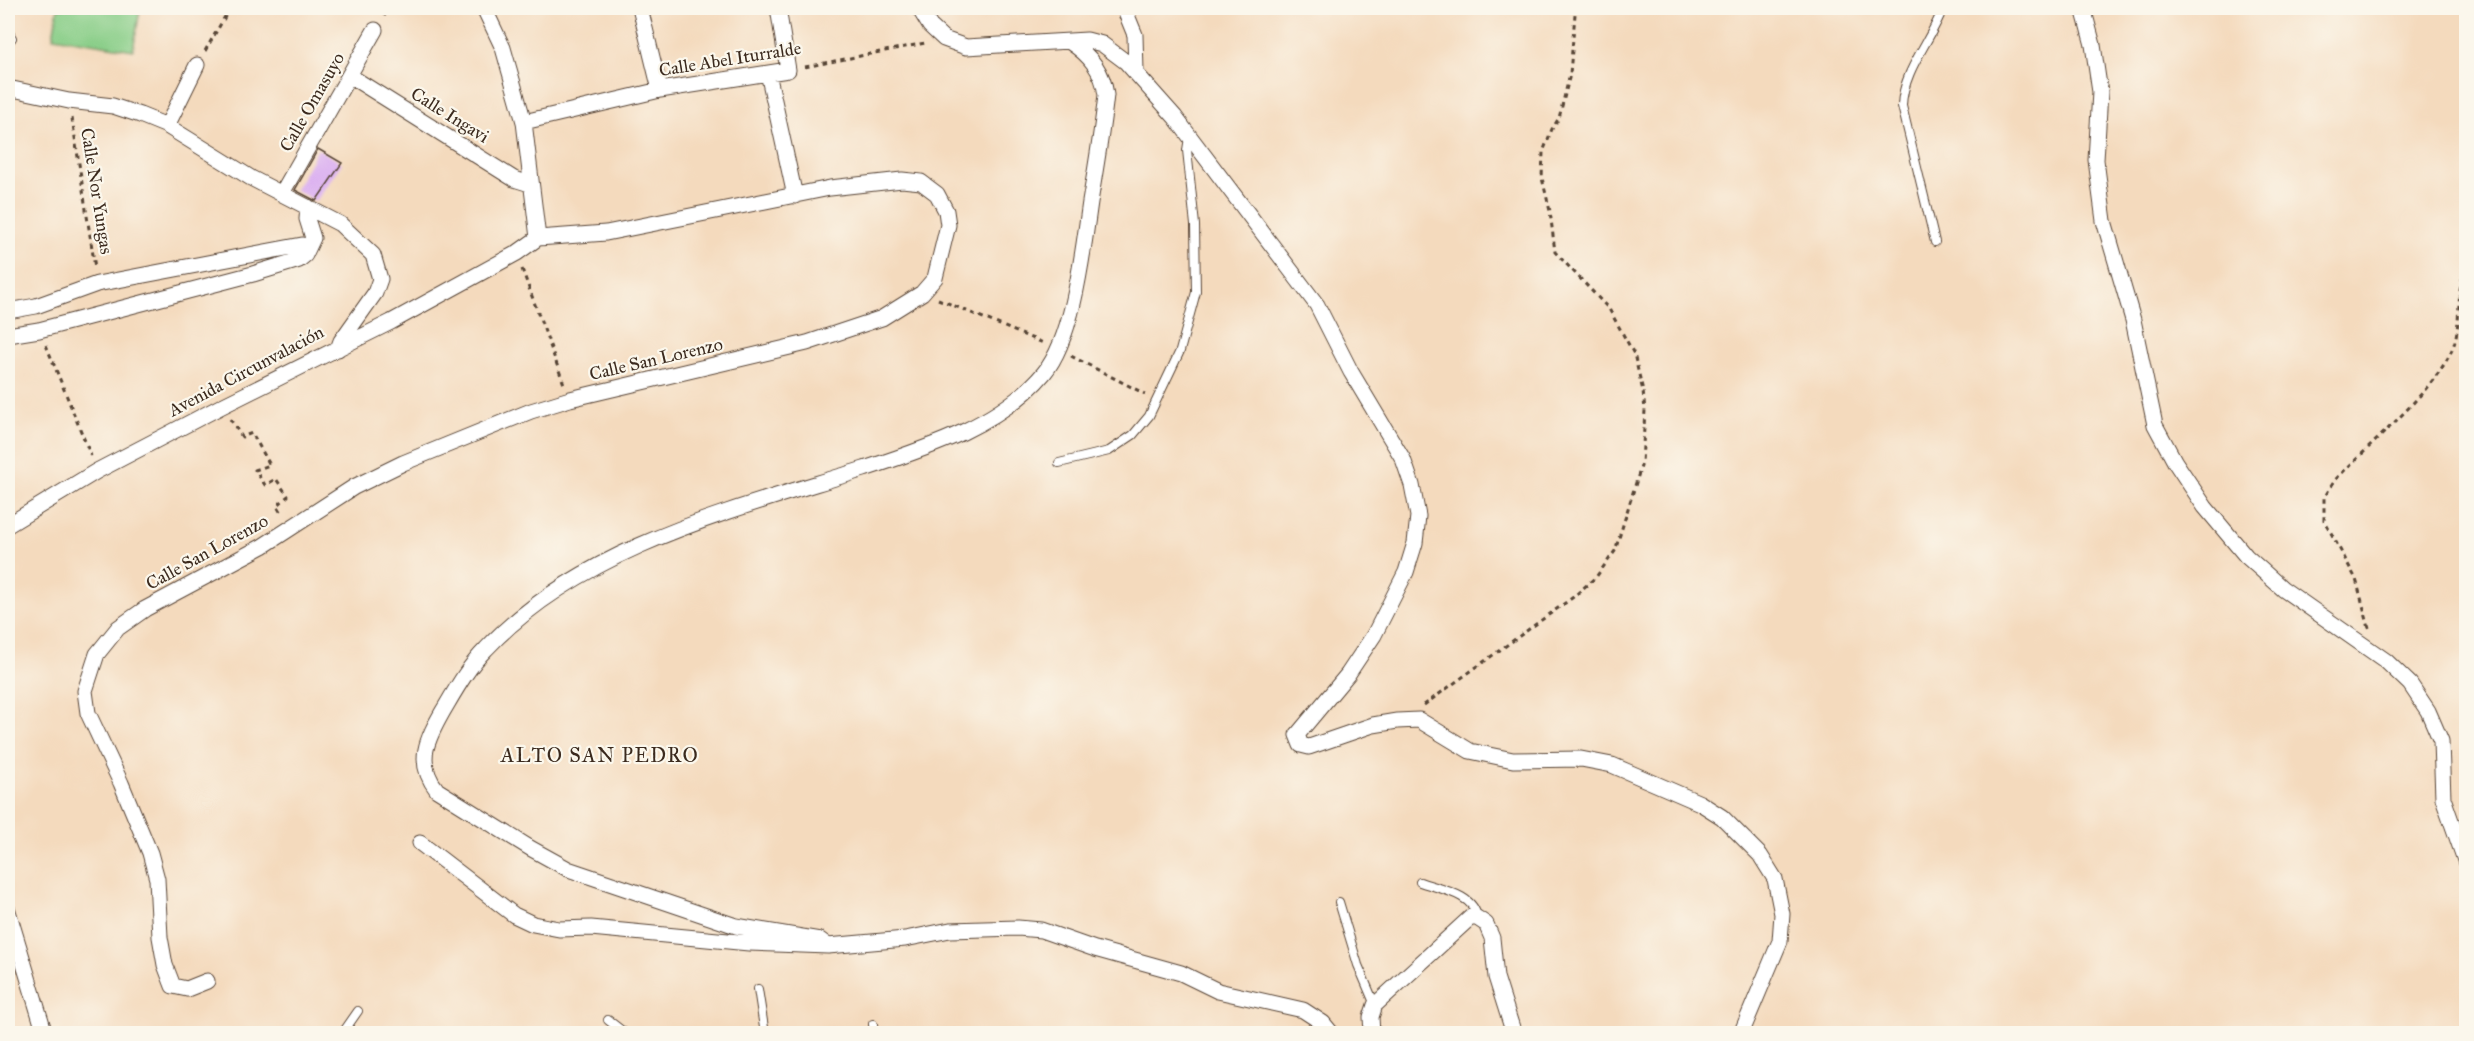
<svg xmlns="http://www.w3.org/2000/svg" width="2474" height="1041" font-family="'IM FELL Great Primer',serif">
  <rect width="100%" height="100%" fill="#fbf7ec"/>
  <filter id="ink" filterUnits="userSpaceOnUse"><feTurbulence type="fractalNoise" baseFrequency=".0167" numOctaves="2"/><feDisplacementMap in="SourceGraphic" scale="12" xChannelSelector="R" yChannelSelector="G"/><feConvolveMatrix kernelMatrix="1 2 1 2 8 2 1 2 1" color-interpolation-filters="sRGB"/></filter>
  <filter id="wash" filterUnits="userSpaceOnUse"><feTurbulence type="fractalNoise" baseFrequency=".008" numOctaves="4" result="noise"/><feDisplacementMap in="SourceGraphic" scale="24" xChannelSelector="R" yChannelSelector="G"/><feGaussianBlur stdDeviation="1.35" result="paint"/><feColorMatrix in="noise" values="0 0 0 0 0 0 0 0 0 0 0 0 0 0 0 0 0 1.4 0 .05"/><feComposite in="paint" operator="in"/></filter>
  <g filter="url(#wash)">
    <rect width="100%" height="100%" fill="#f4dabd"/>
    <!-- green -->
    <path fill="#89ce88" stroke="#627c53" stroke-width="1.5" d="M58,8h67l15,2 -7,40 -80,-13z"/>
    <g id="blocks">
      <!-- building -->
      <path fill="#daaef1" d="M318,149l24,14 -26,38 -21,-11z"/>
    </g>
  </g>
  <g filter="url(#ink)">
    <use href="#blocks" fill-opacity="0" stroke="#574436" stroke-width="1.5"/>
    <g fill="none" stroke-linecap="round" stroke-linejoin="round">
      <defs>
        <path id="lane" d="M8,31l4,7 -4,5
          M1935,242l-33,-136c1,-36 29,-65 41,-98
          M1059,463l50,-12 24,-16 16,-19 31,-65 16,-59 -1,-67 -8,-75 2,-12
          M1420,882c19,7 55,12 57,36
          M1339,902l19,63 17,40
          M758,989l7,45
          M608,1020l18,14
          M873,1024l1,10
          M342,1034l16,-23"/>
        <path id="street" d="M484,8l19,40 21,74 14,116
          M640,8l20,82
          M919,8l11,18 14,13 22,8 121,-7 15,4 24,18 49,55 142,188 34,67 52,87 9,26 6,31 -3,27 -9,29 -32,63 -26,39 -51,61 4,10 8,2 64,-22 24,-4 22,-1 51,31 43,9 68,-1 31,6 88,38 22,14 38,38 15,24 7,35 -2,27 -39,93
          M1124,8l11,27 1,37
          M2083,8l10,37 7,47 -4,68 8,61 29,99 22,105 20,37 30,45 41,49 37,33 103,72 24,23 18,27 13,30 2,57 23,65
          M768,73l27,123
          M350,76l164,103 16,5
          M8,88l61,13 44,5 27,9 27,11 84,52 89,46 33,31 7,24 -5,14 -34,48 -3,8
          M524,122l136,-32 128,-20 -10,-62
          M167,126l30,-61
          M282,193l93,-163
          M8,311l28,-5 61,-22 205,-39 4,4
          M8,335l31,-5 214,-56 46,-14 6,-5 8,-17 -6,-19 1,-12
          M8,525l89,-54 125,-65 169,-84 126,-69 21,-15 68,-5 224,-45 72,-8 19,2 16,12 9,17 2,14 -13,53 -13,15 -40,25 -75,25 -237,56 -39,12 -128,52 -49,24 -91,59 -118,63 -27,19 -21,26 -12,37 3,22 33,70 29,70 7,26 3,58 5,28 8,21 14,3 20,-8
          M420,843l94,72 19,9 26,5 32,-1 158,15 79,3 77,-7 45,-9 68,-2 23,2 54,19 86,24 37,18 85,19 20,13 9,11
          M8,911l37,123
          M828,946l-8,-6 -84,-14 -168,-57 -38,-21 -93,-58c-22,-28 -10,-51 6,-79 13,-22 25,-44 43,-62 97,-103 248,-139 378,-180 61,-20 137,-44 180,-96 30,-36 39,-123 46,-171 6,-35 12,-71 16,-107 -3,-24 -16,-40 -36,-53
          M1372,1034l-1,-17 4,-12 96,-88 6,1 9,6 6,14 4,39 18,57"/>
      </defs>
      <!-- lane casing -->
      <use href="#lane" stroke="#574436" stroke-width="10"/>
      <!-- street casing -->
      <use href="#street" stroke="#574436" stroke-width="17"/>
      <!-- path -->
      <path stroke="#574436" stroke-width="3" stroke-dasharray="4.5 4.5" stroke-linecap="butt" d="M384,16l5,-8
        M205,51l25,-43
        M805,67l120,-24
        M72,118l23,150
        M522,269l42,115
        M938,299l105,44
        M46,345l45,111
        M1071,356l74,38
        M230,419l12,18 10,-4 18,32 -15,5 10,15 11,-6 12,17 -11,10 5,9
        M2369,628l-13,-49 -32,-59v-22l11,-18c32,-33 109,-97 120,-139 6,-24 1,-51 11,-73
        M1424,705l148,-107 24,-21 19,-26 27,-88 3,-53 -2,-19 -9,-37 -25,-45 -54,-57 -5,-41 -8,-33 1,-26 9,-23 7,-11 11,-44 5,-60 -4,-6"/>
      <!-- lane -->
      <use href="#lane" stroke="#fff" stroke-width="8"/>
      <!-- street -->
      <use href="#street" stroke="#fff" stroke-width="15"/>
    </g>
  </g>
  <g text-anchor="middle" stroke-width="4.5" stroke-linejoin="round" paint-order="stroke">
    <!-- street labels -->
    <g font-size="18" fill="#3b2a1e" stroke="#fbf7ec">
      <text transform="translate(730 59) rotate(-9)" y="6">Calle Abel Iturralde</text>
      <text transform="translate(312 102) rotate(-60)" y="6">Calle Omasuyo</text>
      <text transform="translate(450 115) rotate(32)" y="6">Calle Ingavi</text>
      <text transform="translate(97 191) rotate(81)" y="6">Calle Nor Yungas</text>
      <text transform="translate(656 359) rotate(-13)" y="6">Calle San Lorenzo</text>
      <text transform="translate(246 371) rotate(-28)" y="6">Avenida Circunvalación</text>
      <text transform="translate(207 552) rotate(-29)" y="6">Calle San Lorenzo</text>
    </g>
    <!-- neighbourhood labels -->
    <g font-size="20" letter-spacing="1.5" fill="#3b2a1e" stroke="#fbf7ec">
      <text x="600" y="762">ALTO SAN PEDRO</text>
    </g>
  </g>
  <!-- margin -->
  <rect width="2474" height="1041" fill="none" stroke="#fbf7ec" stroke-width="30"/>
</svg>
